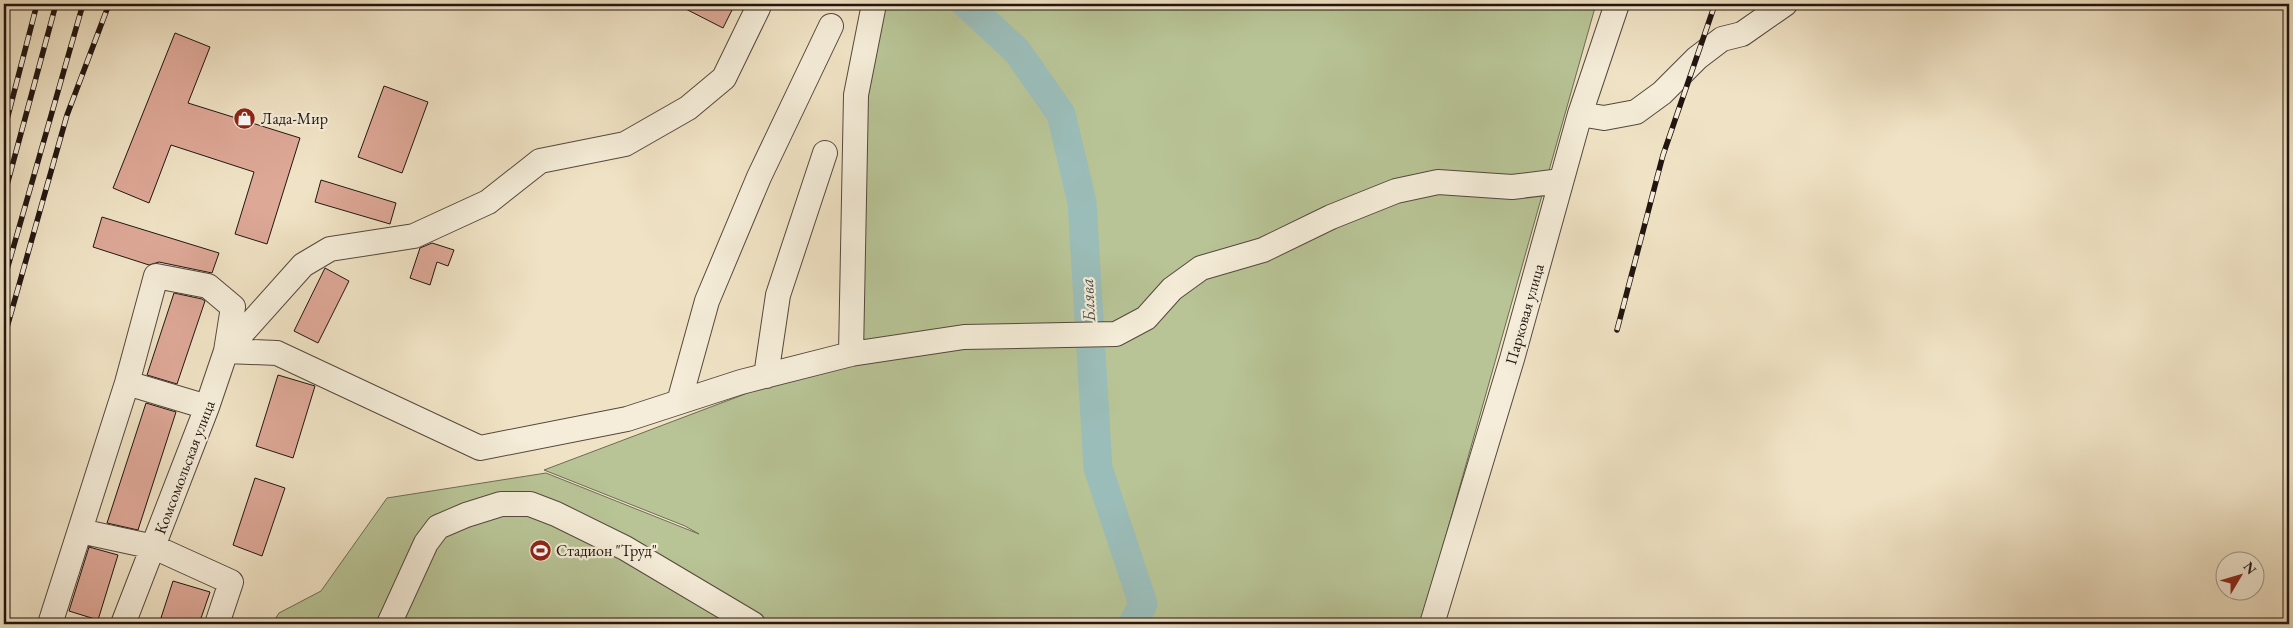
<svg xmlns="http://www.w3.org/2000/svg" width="2293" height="628" font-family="'EB Garamond',serif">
  <rect width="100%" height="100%" fill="#f0e3c5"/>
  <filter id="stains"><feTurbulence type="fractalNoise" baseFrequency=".004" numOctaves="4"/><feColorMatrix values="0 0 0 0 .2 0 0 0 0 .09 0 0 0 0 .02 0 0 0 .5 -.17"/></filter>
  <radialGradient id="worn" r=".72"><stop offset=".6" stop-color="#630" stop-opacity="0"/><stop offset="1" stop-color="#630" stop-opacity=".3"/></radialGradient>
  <!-- green -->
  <path fill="#b8c496" stroke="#6c6c54" d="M880,4h716l-175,620h-1149l7,-11 42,-22 66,-93 159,-25 153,61 -14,-8 -141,-56 307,-116 5,-259z"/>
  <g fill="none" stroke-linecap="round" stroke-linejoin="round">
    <!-- river -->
    <path stroke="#9bbdb9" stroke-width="29" d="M966,4l51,47 44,63 21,88 16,266 45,136 -10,20"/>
  </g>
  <!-- building -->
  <path fill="#dea897" stroke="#211511" d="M676,4h59l-12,24z
    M175,33l35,14 -22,56 112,35 -33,106 -32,-10 19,-62 -83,-27 -22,58 -36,-15z
    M384,86l44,16 -26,71 -44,-16z
    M321,180l75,23 -6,21 -75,-22z
    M102,217l117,36 -7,20 -53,-11 -10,3 -56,-18z
    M432,243l22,7 -6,16 -11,-4 -7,23 -20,-7 10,-30z
    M325,268l24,13 -31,62 -24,-12z
    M174,293l28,6 3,2 -28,83 -30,-9z
    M278,375l37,11 -22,72 -37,-12z
    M146,403l30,9 -38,118 -31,-7z
    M255,478l30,10 -23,68 -29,-11z
    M89,547l29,8 -20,65 -29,-9z
    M173,581l37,11 -11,32h-40z"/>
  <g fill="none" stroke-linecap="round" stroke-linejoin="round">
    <defs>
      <path id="minor" d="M1580,114l24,4 32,-6 26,-19 35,-35 25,-19 20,-5 43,-30
        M226,351l51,2 203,95 147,-29 114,-37 110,-28 113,-17 152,-3 30,-16 26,-29 29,-21 62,-18 68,-33 65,-26 42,-9 74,5 49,-6
        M226,351l77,-86 27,-16 84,-13 74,-34 52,-41 85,-17 63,-36 36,-30 34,-70
        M851,354l5,-259 18,-91
        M766,376l12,-81 47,-142
        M127,383l80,24
        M679,402l28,-101 52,-124 72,-151
        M80,531l74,16 77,35 -14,42
        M50,624l77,-241 29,-107 52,10 25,21 -7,44 -19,56 -84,217
        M389,624l37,-81 12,-16 28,-12 35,-11h29l26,10 69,34 128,76
        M1432,624l80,-265 68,-245 37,-110"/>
    </defs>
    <!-- minor casing -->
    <use href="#minor" stroke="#55483e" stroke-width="26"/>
    <!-- minor -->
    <use href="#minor" stroke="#f5edd9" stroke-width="24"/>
    <defs>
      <path id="rail" d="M4,131l33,-127
        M4,196l52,-192
        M4,280l79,-276
        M1617,330l46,-175 52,-151
        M4,338l63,-223 42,-111"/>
    </defs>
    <!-- rail casing -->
    <use href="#rail" stroke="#211511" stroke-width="5.5"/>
    <!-- rail -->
    <use href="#rail" stroke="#f5edd9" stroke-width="4" stroke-dasharray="11" stroke-linecap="butt"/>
  </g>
  <!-- icons -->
  <defs>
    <symbol id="shop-disc" viewBox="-11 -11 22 22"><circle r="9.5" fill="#8f2418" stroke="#f5edd9"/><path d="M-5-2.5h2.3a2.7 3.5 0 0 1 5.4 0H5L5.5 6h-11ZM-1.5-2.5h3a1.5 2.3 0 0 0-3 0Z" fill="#fff"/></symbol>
    <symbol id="stadium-disc" viewBox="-11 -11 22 22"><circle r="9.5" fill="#8f2418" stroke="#f5edd9"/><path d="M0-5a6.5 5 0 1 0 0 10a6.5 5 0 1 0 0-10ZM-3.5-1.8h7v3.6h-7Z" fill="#fff"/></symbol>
  </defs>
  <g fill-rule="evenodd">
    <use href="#shop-disc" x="232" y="106" width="25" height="25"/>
    <use href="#stadium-disc" x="528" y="538" width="25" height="25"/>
  </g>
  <g text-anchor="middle" stroke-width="4.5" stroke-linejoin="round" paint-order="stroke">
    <!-- poi labels -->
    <g font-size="16" fill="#211511" stroke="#f5edd9" text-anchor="start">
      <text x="261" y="124">Лада-Мир</text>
      <text x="556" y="556">Стадион "Труд"</text>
    </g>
    <!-- street labels -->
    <g font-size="16" fill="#211511" stroke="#f5edd9">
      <text transform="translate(1524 314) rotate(-74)" y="6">Парковая улица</text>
      <text transform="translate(184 467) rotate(-69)" y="6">Комсомольская улица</text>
    </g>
    <!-- water labels -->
    <g font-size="18" font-style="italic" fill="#4c504c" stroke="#f5edd9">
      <text transform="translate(1088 300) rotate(-93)" y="6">Блява</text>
    </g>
  </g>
  <!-- margin -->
  <rect width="2293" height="628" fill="none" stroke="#f0e3c5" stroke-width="20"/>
  <rect x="5" y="5" width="2283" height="618" fill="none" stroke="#211511" stroke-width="2.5"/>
  <rect x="10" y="10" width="2273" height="608" fill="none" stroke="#211511"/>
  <!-- north arrow -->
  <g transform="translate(2240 576) rotate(52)"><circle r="24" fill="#f5edd9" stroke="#a09789"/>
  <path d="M0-4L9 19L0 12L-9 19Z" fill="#8f2418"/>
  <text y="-8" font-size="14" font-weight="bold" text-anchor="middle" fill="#211511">N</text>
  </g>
  <rect width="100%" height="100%" filter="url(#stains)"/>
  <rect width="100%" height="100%" fill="url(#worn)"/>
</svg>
